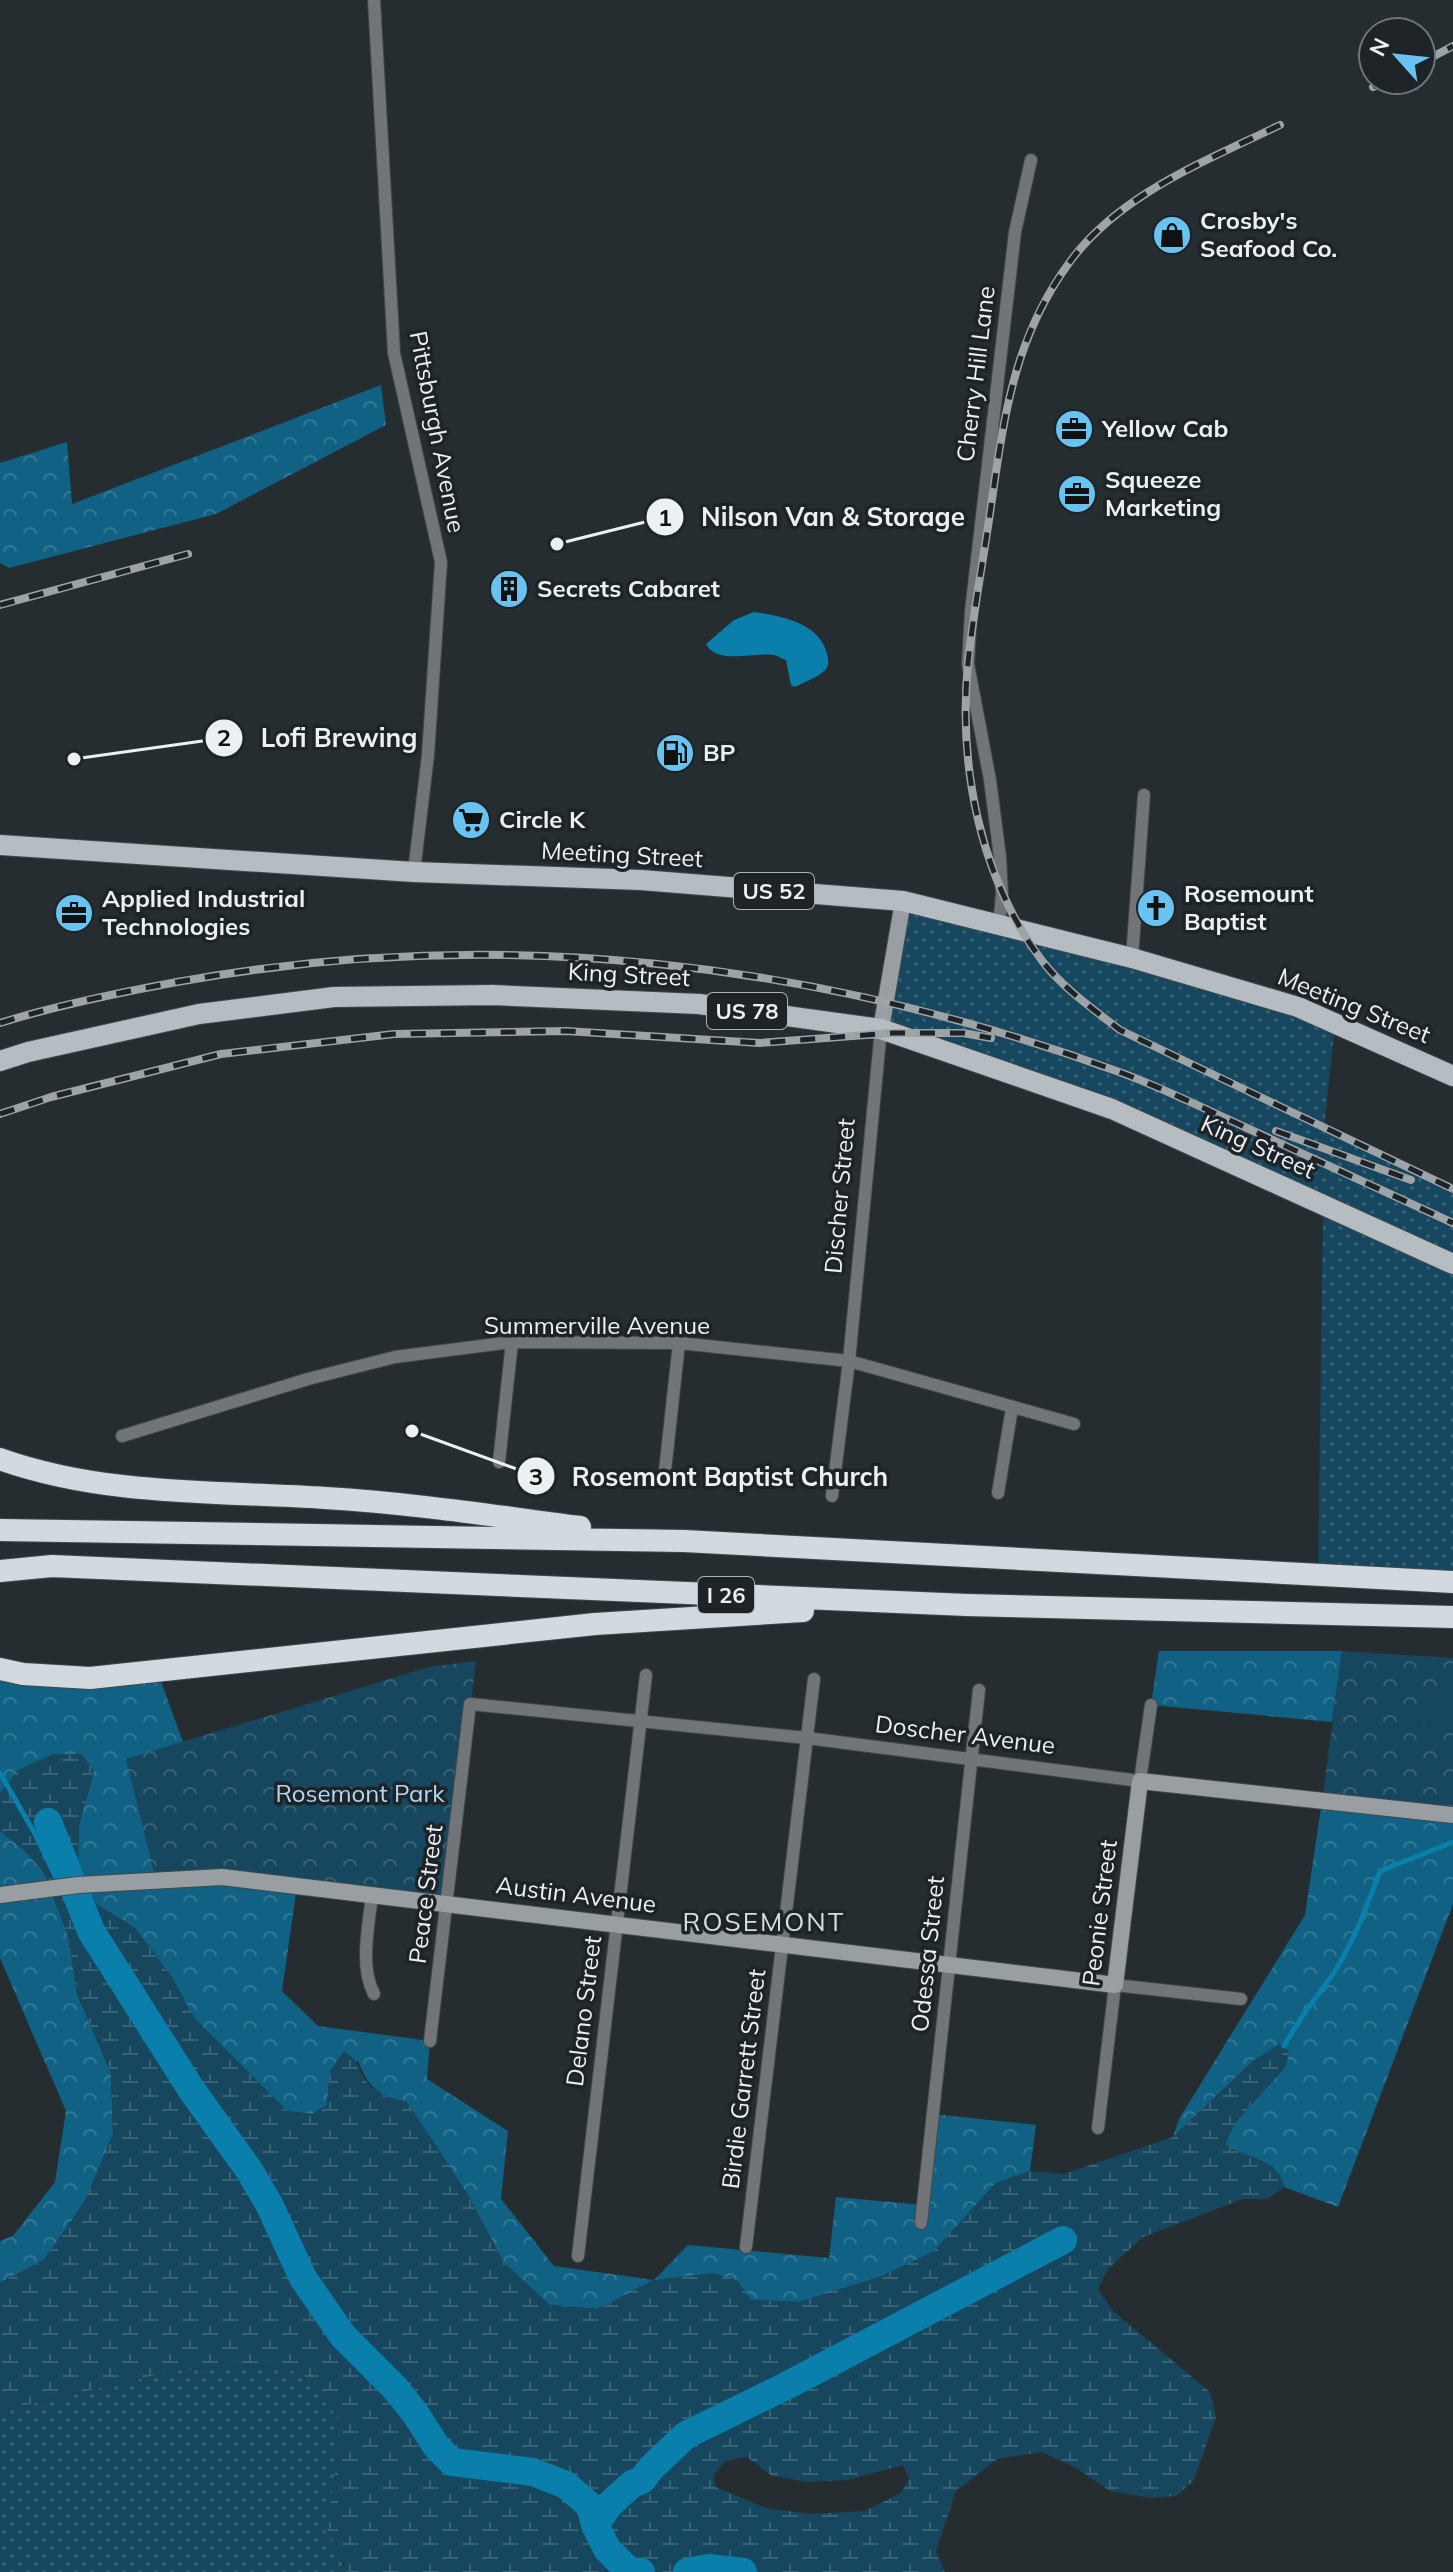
<svg xmlns="http://www.w3.org/2000/svg" width="1453" height="2572" font-family="Mulish,sans-serif">
  <defs>
    <pattern id="grass-dots" width="8" height="8" patternUnits="userSpaceOnUse" patternTransform="scale(2)"><rect width="8" height="8" fill="#16475e"/><path d="M2 2h.1M6 6h.1" fill="none" stroke="#386276" stroke-width="1.8" stroke-linecap="round"/></pattern>
    <pattern id="forest-crowns" width="20" height="18" patternUnits="userSpaceOnUse" patternTransform="scale(2)"><rect width="20" height="18" fill="#106183"/><path d="M2 6a3 3 0 1 1 6 0M12 15a3 3 0 1 1 6 0" fill="none" stroke="#337895"/></pattern>
    <pattern id="wetland-marsh" width="20" height="14" patternUnits="userSpaceOnUse" patternTransform="scale(2)"><rect width="20" height="14" fill="#16475e"/><path d="M1 5h8M5 5V1M11 12h8M15 12V8" fill="none" stroke="#386276"/></pattern>
    <pattern id="park-crowns" width="20" height="18" patternUnits="userSpaceOnUse" patternTransform="scale(2)"><rect width="20" height="18" fill="#16475e"/><path d="M2 6a3 3 0 1 1 6 0M12 15a3 3 0 1 1 6 0" fill="none" stroke="#386276"/></pattern>
  </defs>
  <rect width="100%" height="100%" fill="#262d31"/>
  <!-- grass -->
  <path fill="url(#grass-dots)" d="M903,901l432,123 -11,105 129,60v393l-135,-7 5,-370 -211,-96 -231,-80z
    M257,2365l43,7 17,15 24,37 2,140 5,8h-348v-161l178,-41z"/>
  <!-- forest -->
  <path fill="url(#forest-crowns)" d="M381,385l5,40 -170,89 -207,54 -9,-5v-100l67,-21 5,62z
    M1159,1651h183l-10,71 -181,-17z
    M0,1669l158,4 25,69 -56,17 170,127 -15,105 36,35 112,15 -3,38 81,52 -7,68 53,67 100,14 34,-35 141,13 7,-61 87,8 10,-91 103,11 -6,46 -34,12 -63,69 -53,25 -81,25 -48,-2 -15,-20h-82l-56,29 -48,-4 -46,-42 -36,-68 -61,-93c-28,-5 -39,-15 -49,-41l-28,10 -3,34 -15,9 -25,-3 -93,-93 -23,-42 -36,-48 -39,-24 -18,-42 1,-37 15,-54 -94,22z
    M1322,1801l131,14v89l-115,303 -54,-20c-6,-29 -38,-28 -59,-42l9,-21 52,-58 -32,-6 -81,77 6,-18 126,-204z
    M0,1831l23,18 20,22 25,64 9,59 34,79 2,61 -28,67 -41,59 -44,23v-42l13,-5 42,-54 11,-71 -66,-153z"/>
  <!-- wetland -->
  <path fill="url(#wetland-marsh)" fill-rule="evenodd" d="M53,1754h29l12,17 -15,54 -1,37 18,42 39,24 36,48 23,42 93,93 25,3 15,-9 3,-34 14,-20c19,13 12,17 23,31 10,13 25,17 40,20l61,93 36,68 46,42 48,4 56,-29 59,-7 23,7 15,20 48,2 81,-25 53,-25 63,-69 34,-12 34,3 109,-37 81,-77 25,-16 10,7 -3,15 -52,58 -9,20c21,15 53,14 59,43l-17,12h-24l-100,38 -35,32 -10,20 15,22 97,81 6,25 -22,63 -18,16 -24,2 -42,-7 -32,-22 -36,-17 -45,7 -41,32 -20,60 9,21h-597l-21,-43 14,-105 -24,-37 -17,-15 -43,-7 -79,5 -178,41v-128l44,-23 41,-59 28,-67 -2,-61 -34,-79 -9,-59 -25,-64 -20,-22 -23,-18v-38l18,-23zM747,2457l25,19 36,6 40,-2 55,-15 6,13 -8,15 -36,18 -55,3 -44,-6 -50,-21 -3,-12 13,-14z"/>
  <!-- park -->
  <path fill="url(#park-crowns)" d="M1342,1651l111,7v157l-131,-14z
    M476,1661l-29,242 -225,-26 -66,4 -30,-122 303,-92z"/>
  <!-- pitch -->
  <path fill="#16475e" d="M1424,1689l29,2v33l-33,-3z"/>
  <!-- water -->
  <path fill="#0b7fab" d="M754,612c28,4 66,11 73,42 2,7 2,13 -3,17 -7,7 -20,11 -29,16l-4,-2 -5,-25c-4,-1 -8,-4 -12,-5 -19,-3 -58,10 -68,-11l28,-24z"/>
  <g fill="none" stroke-linecap="round" stroke-linejoin="round">
    <!-- stream -->
    <path stroke="#0b7fab" stroke-width="5" d="M0,1773l34,59 34,71 73,125 174,256
      M1284,2046c14,-26 32,-48 49,-72 21,-32 34,-68 47,-103l73,-29"/>
    <!-- river -->
    <path stroke="#0b7fab" stroke-width="28" d="M48,1822l43,109 100,158 58,81 21,36 33,72 40,58 52,52 20,25 21,33 16,16 81,10 33,13 24,21 5,19 12,24 22,22 12,1
      M595,2525l14,-20 23,-21 10,-4 9,-12 35,-33 102,-50 275,-145
      M687,2572l22,-4 34,4"/>
    <defs>
      <path id="street" d="M374,0l20,353 47,209 -13,193 -14,117
        M999,926l3,-32 -2,-37 -10,-77 -22,-116 3,-53 44,-379 16,-72
        M1132,958l12,-163
        M122,1436l186,-57 87,-22 117,-15 167,1 170,18 225,63
        M499,1462l13,-120
        M664,1480l15,-137
        M998,1493l14,-85
        M832,1496l17,-135 32,-332
        M372,1894c-3,32 -13,71 2,100
        M430,2041l40,-337 337,34 333,43 11,-76
        M1098,2128l17,-143 126,14
        M921,2223l58,-533
        M746,2247l68,-568
        M578,2256l68,-581"/>
      <path id="secondary" d="M881,1029l22,-128
        M0,1895l78,-10 144,-8 893,108 25,-204 313,34"/>
      <path id="primary" d="M0,845l414,27 227,8 262,21 229,57 166,49 155,69
        M0,1061l28,-9 171,-38 135,-17 159,-2 206,9 182,25 231,80 341,155"/>
      <path id="highway" d="M0,1459c104,37 217,32 325,39 86,5 170,18 255,29
        M0,1530l684,11 769,41
        M0,1571l52,-5 915,39 486,12
        M0,1669l23,5 67,4 505,-54 208,-13"/>
    </defs>
    <!-- street casing -->
    <use href="#street" stroke="#42484c" stroke-width="14"/>
    <!-- secondary casing -->
    <use href="#secondary" stroke="#42484c" stroke-width="18"/>
    <!-- primary casing -->
    <use href="#primary" stroke="#42484c" stroke-width="22"/>
    <!-- highway casing -->
    <use href="#highway" stroke="#42484c" stroke-width="24"/>
    <!-- street -->
    <use href="#street" stroke="#717577" stroke-width="12"/>
    <!-- secondary -->
    <use href="#secondary" stroke="#989ea1" stroke-width="16"/>
    <!-- primary -->
    <use href="#primary" stroke="#b6bdc2" stroke-width="20"/>
    <!-- highway -->
    <use href="#highway" stroke="#d2dadf" stroke-width="22"/>
    <defs>
      <path id="rail" d="M1421,63l32,-17
        M1373,87l14,-7
        M1280,125c-74,36 -161,69 -211,138 -58,79 -66,162 -80,257 -7,47 -16,95 -21,143 -10,103 12,216 75,299 21,27 50,47 77,68l333,159
        M0,605l188,-51
        M0,1023c58,-18 117,-30 177,-41 321,-58 640,-21 945,91 43,16 83,36 125,55 68,32 137,63 206,95
        M0,1114l51,-17 170,-43 173,-20 172,-3 194,12 133,-10h70l28,5
        M1276,1131l135,49"/>
    </defs>
    <!-- rail casing -->
    <use href="#rail" stroke="#9ea3a6" stroke-width="8"/>
    <!-- rail -->
    <use href="#rail" stroke="#1d2327" stroke-width="5" stroke-dasharray="15" stroke-linecap="butt"/>
  </g>
  <!-- icons -->
  <defs>
    <symbol id="shop-disc" viewBox="-11 -11 22 22"><circle r="9.5" fill="#69c3f1" stroke="#1d2327"/><path d="M-5-2.5h2.3a2.7 3.5 0 0 1 5.4 0H5L5.5 6h-11ZM-1.5-2.5h3a1.5 2.3 0 0 0-3 0Z" fill="#111"/></symbol>
    <symbol id="office-disc" viewBox="-11 -11 22 22"><circle r="9.5" fill="#69c3f1" stroke="#1d2327"/><path d="M-6-3h4V-5.5h4V-3h4V5H-6ZM-1-4.5V-3h2v-1.5ZM-6 0V1H6V0Z" fill="#111"/></symbol>
    <symbol id="building-disc" viewBox="-11 -11 22 22"><circle r="9.5" fill="#69c3f1" stroke="#1d2327"/><path d="M-4-6H4V6H1V3H-1V6H-4ZM-2.5-4.3h1.7v1.8h-1.7ZM.8-4.3h1.7v1.8H.8ZM-2.5-1h1.7V.8h-1.7ZM.8-1h1.7V.8H.8Z" fill="#111"/></symbol>
    <symbol id="fuel-disc" viewBox="-11 -11 22 22"><circle r="9.5" fill="#69c3f1" stroke="#1d2327"/><path d="M-5.5-6h7V0h2V4h1.3V-2.5L3-4.5l.8-.8L6-3V5H2.5V1h-1V6h-7ZM-4.2-4.7v3.2H.2V-4.7Z" fill="#111"/></symbol>
    <symbol id="supermarket-disc" viewBox="-11 -11 22 22"><circle r="9.5" fill="#69c3f1" stroke="#1d2327"/><path d="M-6-5.5h2.5l.6 2H6L4.5 2H-2.5L-4.4-4H-6ZM-1.5 3.2a1.3 1.3 0 1 0 .1 0ZM3 3.2a1.3 1.3 0 1 0 .1 0Z" fill="#111"/></symbol>
    <symbol id="church-disc" viewBox="-11 -11 22 22"><circle r="9.5" fill="#69c3f1" stroke="#1d2327"/><path d="M-1.2-6h2.4v3.5h3.3v2.4h-3.3V6h-2.4V-.1h-3.3v-2.4h3.3Z" fill="#111"/></symbol>
  </defs>
  <g fill-rule="evenodd">
    <use href="#shop-disc" x="1150" y="213" width="44" height="44"/>
    <use href="#office-disc" x="1052" y="407" width="44" height="44"/>
    <use href="#office-disc" x="1055" y="472" width="44" height="44"/>
    <use href="#building-disc" x="487" y="567" width="44" height="44"/>
    <use href="#fuel-disc" x="653" y="731" width="44" height="44"/>
    <use href="#supermarket-disc" x="449" y="798" width="44" height="44"/>
    <use href="#church-disc" x="1134" y="886" width="44" height="44"/>
    <use href="#office-disc" x="52" y="891" width="44" height="44"/>
  </g>
  <g text-anchor="middle" stroke-width="7" stroke-linejoin="round" paint-order="stroke">
    <!-- shield labels -->
    <g fill="#1d2327" stroke="#adb2b5" stroke-width="2">
      <rect x="734" y="873" width="80" height="36" rx="6"/>
      <rect x="707" y="993" width="80" height="36" rx="6"/>
      <rect x="698" y="1577" width="56" height="36" rx="6"/>
    </g>
    <g font-size="22" font-weight="bold" fill="#ebf0f2">
      <text x="774" y="899">US 52</text>
      <text x="747" y="1019">US 78</text>
      <text x="726" y="1603">I 26</text>
    </g>
    <!-- poi labels -->
    <g font-size="24" font-weight="bold" fill="#ebf0f2" stroke="#1d2327" text-anchor="start">
      <text x="1200" y="229">Crosby's<tspan x="1200" dy="28">Seafood Co.</tspan></text>
      <text x="1102" y="437">Yellow Cab</text>
      <text x="1105" y="488">Squeeze<tspan x="1105" dy="28">Marketing</tspan></text>
      <text x="537" y="597">Secrets Cabaret</text>
      <text x="703" y="761">BP</text>
      <text x="499" y="828">Circle K</text>
      <text x="1184" y="902">Rosemount<tspan x="1184" dy="28">Baptist</tspan></text>
      <text x="102" y="907">Applied Industrial<tspan x="102" dy="28">Technologies</tspan></text>
    </g>
    <!-- street labels -->
    <g font-size="24" fill="#ebf0f2" stroke="#1d2327">
      <text transform="translate(976 374) rotate(-83)" y="8">Cherry Hill Lane</text>
      <text transform="translate(437 432) rotate(79)" y="8">Pittsburgh Avenue</text>
      <text transform="translate(622 855) rotate(3)" y="8">Meeting Street</text>
      <text transform="translate(629 975) rotate(3)" y="8">King Street</text>
      <text transform="translate(1354 1006) rotate(22)" y="8">Meeting Street</text>
      <text transform="translate(1258 1147) rotate(24)" y="8">King Street</text>
      <text transform="translate(840 1196) rotate(-85)" y="8">Discher Street</text>
      <text x="597" y="1334">Summerville Avenue</text>
      <text transform="translate(965 1735) rotate(7)" y="8">Doscher Avenue</text>
      <text transform="translate(426 1894) rotate(-83)" y="8">Peace Street</text>
      <text transform="translate(576 1895) rotate(7)" y="8">Austin Avenue</text>
      <text transform="translate(1100 1913) rotate(-83)" y="8">Peonie Street</text>
      <text transform="translate(928 1954) rotate(-84)" y="8">Odessa Street</text>
      <text transform="translate(584 2011) rotate(-83)" y="8">Delano Street</text>
      <text transform="translate(744 2079) rotate(-83)" y="8">Birdie Garrett Street</text>
    </g>
    <!-- park labels -->
    <g font-size="24" fill="#aedaf3" stroke="#1d2327">
      <text x="360" y="1802">Rosemont Park</text>
    </g>
    <!-- neighbourhood labels -->
    <g font-size="26" letter-spacing="2" fill="#d5dee3" stroke="#1d2327">
      <text x="764" y="1931">ROSEMONT</text>
    </g>
  </g>
  <!-- callouts -->
  <path fill="none" stroke="#ebf0f2" stroke-width="3" d="M557 544L665 517M74 759L224 738M412 1431L536 1476"/>
  <g fill="#ebf0f2" stroke="#1d2327" stroke-width="3">
    <circle cx="557" cy="544" r="8"/>
    <circle cx="74" cy="759" r="8"/>
    <circle cx="412" cy="1431" r="8"/>
    <circle cx="665" cy="517" r="20"/>
    <circle cx="224" cy="738" r="20"/>
    <circle cx="536" cy="1476" r="20"/>
  </g>
  <g font-size="24" text-anchor="middle" font-weight="bold" fill="#111">
    <text x="665" y="526">1</text>
    <text x="224" y="746">2</text>
    <text x="536" y="1485">3</text>
  </g>
  <g font-size="26" text-anchor="middle" font-weight="bold" fill="#ebf0f2" stroke="#1d2327" stroke-width="7" stroke-linejoin="round" paint-order="stroke">
    <text x="833" y="526">Nilson Van &amp; Storage</text>
    <text x="339" y="747">Lofi Brewing</text>
    <text x="730" y="1486">Rosemont Baptist Church</text>
  </g>
  <!-- north arrow -->
  <g transform="translate(1397 56) rotate(297)"><circle r="38" fill="#1d2327" stroke="#6f7578" stroke-width="2"/>
  <path d="M0-6L14 30L0 20L-14 30Z" fill="#69c3f1"/>
  <text y="-12" font-size="22" font-weight="bold" text-anchor="middle" fill="#ebf0f2">N</text>
  </g>
</svg>
